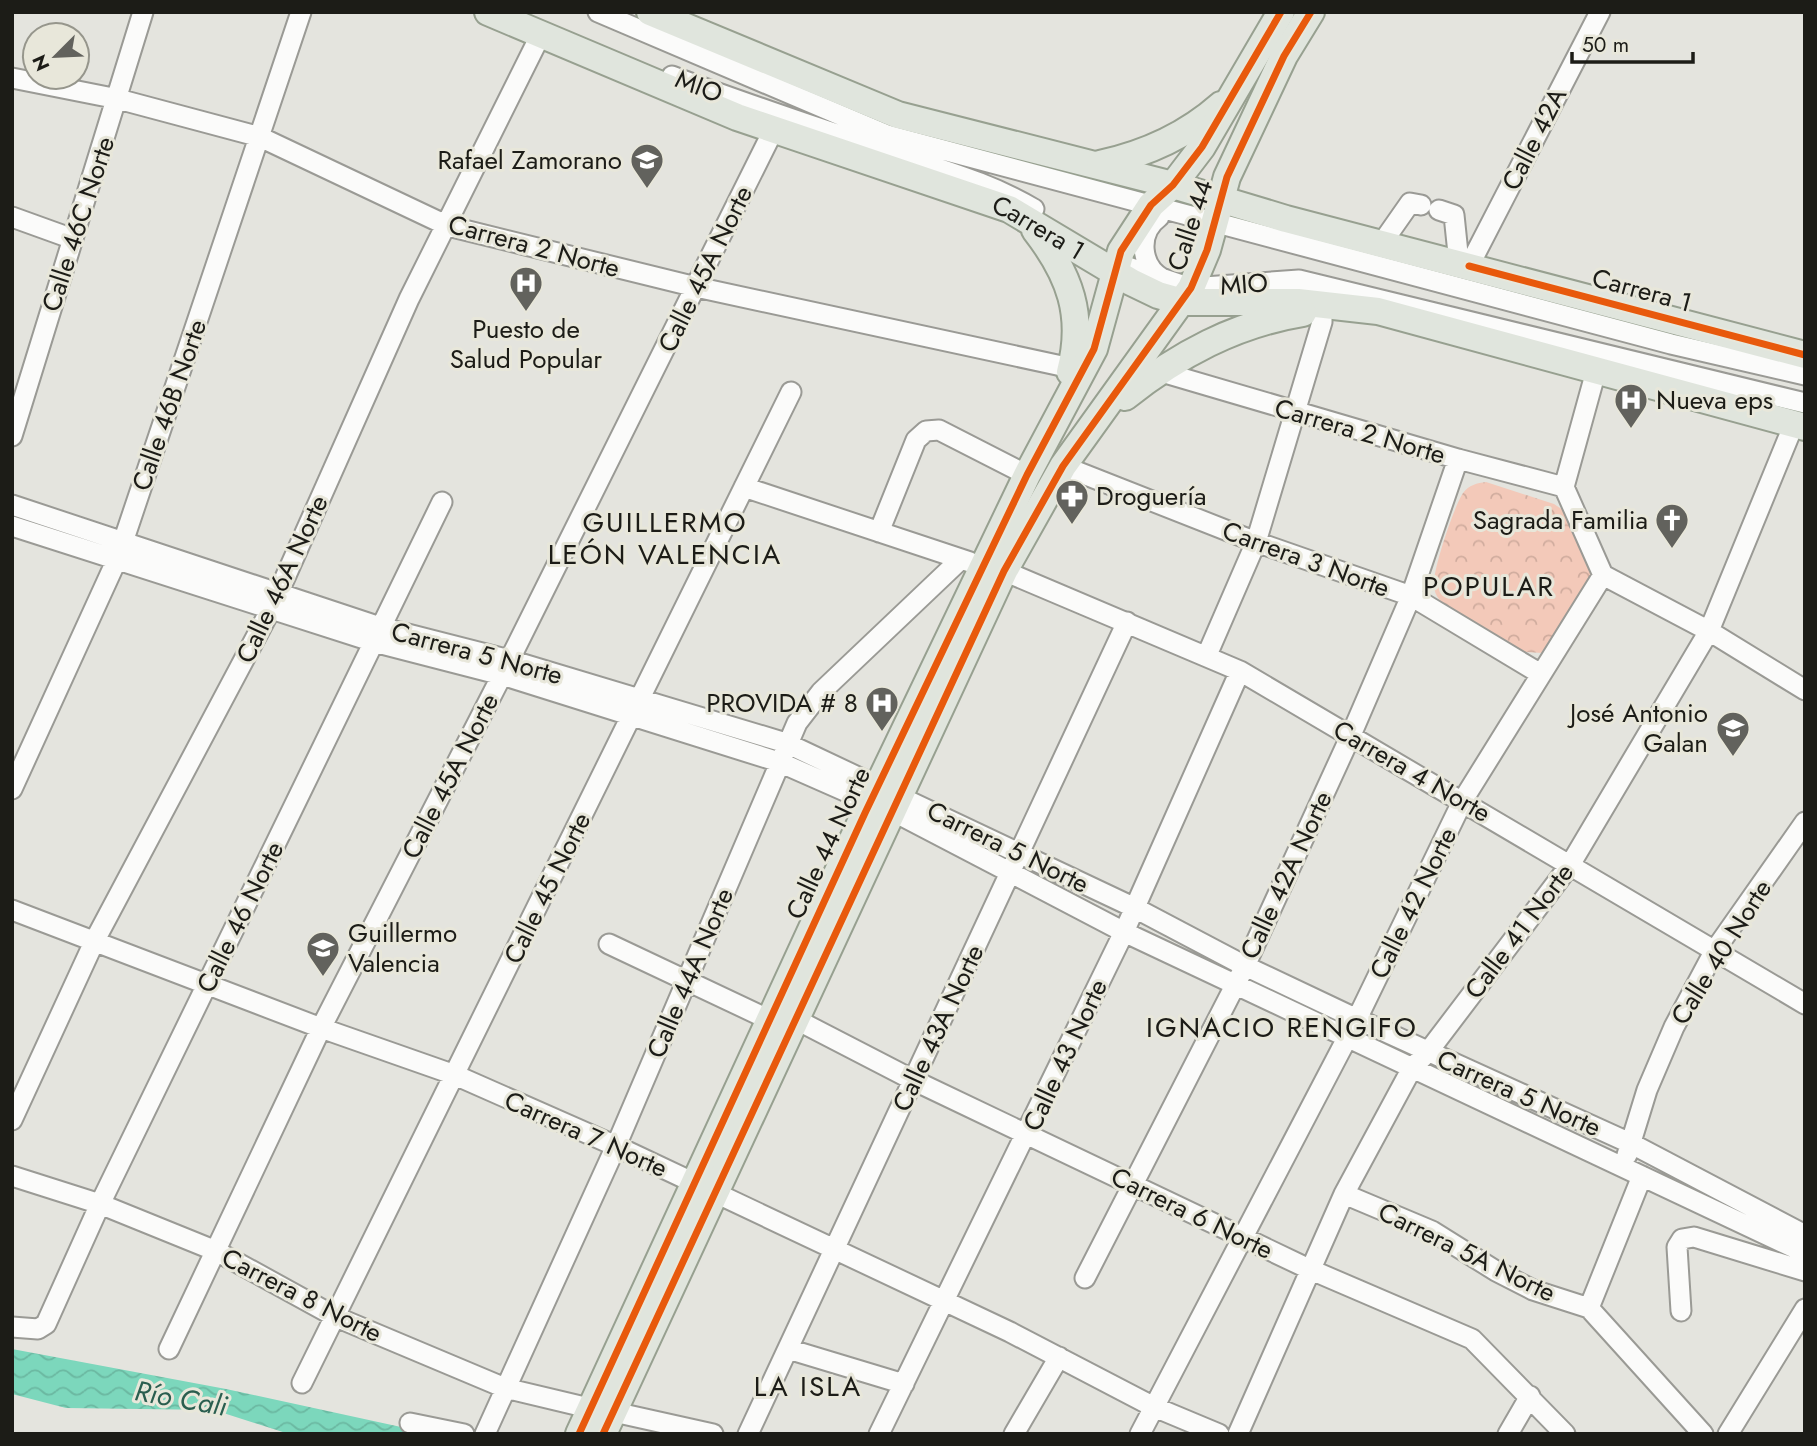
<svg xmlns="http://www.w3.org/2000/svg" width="1817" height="1446" font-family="Jost,sans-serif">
  <defs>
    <pattern id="forest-crowns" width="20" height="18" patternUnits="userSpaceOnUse" patternTransform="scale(1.75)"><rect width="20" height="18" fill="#f3c9b9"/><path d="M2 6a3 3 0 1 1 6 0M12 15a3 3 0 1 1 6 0" fill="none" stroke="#d0ac9e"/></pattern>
    <pattern id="water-waves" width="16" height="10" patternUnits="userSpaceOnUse" patternTransform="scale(1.75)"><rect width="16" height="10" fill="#7cd7bc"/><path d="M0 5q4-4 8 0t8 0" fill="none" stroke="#6bb8a1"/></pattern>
  </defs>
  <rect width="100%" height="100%" fill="#e4e4de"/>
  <!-- forest -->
  <path fill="url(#forest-crowns)" d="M1486,482l68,22 9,6 32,62 -52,81 -18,-1 -76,-44c-8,-5 -14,-12 -15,-21 -3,-13 21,-83 29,-94 6,-8 14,-10 23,-11z"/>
  <!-- water -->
  <path fill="url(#water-waves)" d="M12,1349l214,40 175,38 12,7h-124l-75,-24 -148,-2 -54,-14z"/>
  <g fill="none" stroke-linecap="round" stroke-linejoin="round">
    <defs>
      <path id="minor" d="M598,12l289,123 784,209 134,31
        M672,76c73,28 148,52 223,78 47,16 96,29 139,55
        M12,78l106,21 142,38 188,89 248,61 375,81
        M1439,210l15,5 5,48
        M12,217l61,22
        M1159,217c-22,16 -19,49 4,62
        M1382,243l28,-40 11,2
        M1469,266l131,-254
        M1128,267l63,21 108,-8 506,123
        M1158,371l300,88 106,28
        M1596,371l-32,116 39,88
        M12,436l131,-424
        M1063,466l193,76 155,54 128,77
        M744,487l226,75
        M12,505l368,122 130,33 276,83 349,165 110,58 112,53 275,125 173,91
        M12,526l362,116 128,33 277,87 125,55 220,115 681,321
        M879,532l37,-92 10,-9 13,-1 88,45
        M1004,571l236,100 565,333
        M1603,575l106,56 96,59
        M1207,655l49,-113 66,-220v-12
        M12,789l106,-232 183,-545
        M12,910l309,118 134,47 161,71 394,186 142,74 67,28
        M609,944l161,76
        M797,1020l118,61 394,188 163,70 93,95
        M12,1120l83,-180 177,-333 137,-308 132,-265
        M1627,1155l20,-65 27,-63 41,-77 90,-128
        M12,1176l88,28 116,47 120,66 169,71 88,21
        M1344,1194l88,37 64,40 37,19 56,18 114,126
        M1085,1278l160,-312 106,-231 60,-139 47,-137
        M1589,1308l53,-132
        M1681,1311l-4,-64 5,-8 12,-2 111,34
        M12,1327l26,2 8,-5 54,-120 342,-702
        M169,1349l152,-321 181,-353 272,-546
        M788,1349l116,35
        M302,1383l489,-991
        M614,1412l99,22
        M410,1423l54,11
        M485,1434l131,-288 181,-423 24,-31 140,-133
        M748,1434l379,-812
        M879,1434l245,-502 116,-261
        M1014,1434l45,-77
        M1140,1434l217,-415 106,-219 140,-225
        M1238,1434l106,-240 68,-126 16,-16 142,-187 139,-234 85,-207
        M1508,1434l22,-38
        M1728,1434l77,-125"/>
      <g id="major">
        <path id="s1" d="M488,12l249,105 272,92 122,73 27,13 25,7h115l80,9 427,116"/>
        <path d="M650,12l248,103 275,70 113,34 519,136"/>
        <path d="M1100,164c46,-10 86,-28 121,-59"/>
        <path d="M1035,230c35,45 50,86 35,142"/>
        <path d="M1125,397c53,-42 110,-73 178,-84"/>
        <path d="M579,1434l286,-621 162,-338 67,-126 27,-98 30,-46 22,-20 29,-38 79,-135"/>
        <path d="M603,1434l401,-863 59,-105 128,-178 16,-38 20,-73 57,-121 27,-44"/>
      </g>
    </defs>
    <!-- minor casing -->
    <use href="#minor" stroke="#9a9a95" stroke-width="23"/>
    <!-- major casing -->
    <use href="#major" stroke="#97a090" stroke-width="30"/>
    <!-- minor -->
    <use href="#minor" stroke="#fbfbfa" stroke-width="19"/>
    <!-- major -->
    <use href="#major" stroke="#e0e5dd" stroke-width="26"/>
    <defs>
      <path id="cycleway" d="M1469,266l336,89
        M579,1434l286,-621 162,-338 67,-126 27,-98 30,-46 22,-20 29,-38 79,-135
        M603,1434l401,-863 59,-105 128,-178 16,-38 20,-73 57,-121 27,-44"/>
    </defs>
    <!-- cycleway casing -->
    <use href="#cycleway" stroke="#e8e7da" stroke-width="11"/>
    <!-- cycleway -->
    <use href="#cycleway" stroke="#e8590c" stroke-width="7"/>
  </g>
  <!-- icons -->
  <defs>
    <symbol id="school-pin" viewBox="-11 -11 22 30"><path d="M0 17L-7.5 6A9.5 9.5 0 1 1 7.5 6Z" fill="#62625d" stroke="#e8e7da"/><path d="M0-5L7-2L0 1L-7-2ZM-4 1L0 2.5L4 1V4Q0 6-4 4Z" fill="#fff"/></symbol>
    <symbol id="hospital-pin" viewBox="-11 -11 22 30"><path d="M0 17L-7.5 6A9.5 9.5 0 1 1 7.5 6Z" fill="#62625d" stroke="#e8e7da"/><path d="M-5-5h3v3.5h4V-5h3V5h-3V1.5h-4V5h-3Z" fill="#fff"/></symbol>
    <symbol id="pharmacy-pin" viewBox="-11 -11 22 30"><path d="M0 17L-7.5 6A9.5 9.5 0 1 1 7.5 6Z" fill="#62625d" stroke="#e8e7da"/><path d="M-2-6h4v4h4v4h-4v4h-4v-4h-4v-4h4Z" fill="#fff"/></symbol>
    <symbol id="church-pin" viewBox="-11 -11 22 30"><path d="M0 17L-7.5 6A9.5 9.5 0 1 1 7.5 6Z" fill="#62625d" stroke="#e8e7da"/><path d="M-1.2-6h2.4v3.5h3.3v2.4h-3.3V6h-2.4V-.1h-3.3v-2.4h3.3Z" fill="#fff"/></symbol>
  </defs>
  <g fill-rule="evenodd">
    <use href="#school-pin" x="628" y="141" width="38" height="52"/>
    <use href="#hospital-pin" x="507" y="264" width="38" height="52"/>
    <use href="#hospital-pin" x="1612" y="381" width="38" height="52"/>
    <use href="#pharmacy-pin" x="1053" y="477" width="38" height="52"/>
    <use href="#church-pin" x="1653" y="501" width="38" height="52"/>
    <use href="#hospital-pin" x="863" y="684" width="38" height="52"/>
    <use href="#school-pin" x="1714" y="709" width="38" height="52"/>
    <use href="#school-pin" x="304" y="929" width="38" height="52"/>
  </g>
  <g text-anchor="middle" stroke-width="6" stroke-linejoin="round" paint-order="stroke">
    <!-- street labels -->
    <g font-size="26" fill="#1c1c17" stroke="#e8e7da">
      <text transform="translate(699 86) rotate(21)" y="9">MIO</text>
      <text transform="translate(1534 139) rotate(-63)" y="9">Calle 42A</text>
      <text transform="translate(78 224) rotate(-72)" y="9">Calle 46C Norte</text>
      <text transform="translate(1190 225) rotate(-72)" y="9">Calle 44</text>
      <text dy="9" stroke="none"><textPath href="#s1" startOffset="592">Carrera 1</textPath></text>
      <text transform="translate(534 246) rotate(15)" y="9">Carrera 2 Norte</text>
      <text transform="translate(705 269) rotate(-64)" y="9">Calle 45A Norte</text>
      <text transform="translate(1244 284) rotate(-4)" y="9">MIO</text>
      <text transform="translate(1642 290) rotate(15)" y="9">Carrera 1</text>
      <text transform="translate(169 405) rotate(-71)" y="9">Calle 46B Norte</text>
      <text transform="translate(1360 431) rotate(16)" y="9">Carrera 2 Norte</text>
      <text transform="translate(1306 559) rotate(20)" y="9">Carrera 3 Norte</text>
      <text transform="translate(282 579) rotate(-65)" y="9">Calle 46A Norte</text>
      <text transform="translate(477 653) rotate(15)" y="9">Carrera 5 Norte</text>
      <text transform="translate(1412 771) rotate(30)" y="9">Carrera 4 Norte</text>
      <text transform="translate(450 776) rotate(-63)" y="9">Calle 45A Norte</text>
      <text transform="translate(828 843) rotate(-65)" y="9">Calle 44 Norte</text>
      <text transform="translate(1008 847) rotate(26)" y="9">Carrera 5 Norte</text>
      <text transform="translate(1286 875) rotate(-65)" y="9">Calle 42A Norte</text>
      <text transform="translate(547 888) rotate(-64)" y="9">Calle 45 Norte</text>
      <text transform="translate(1413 903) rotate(-64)" y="9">Calle 42 Norte</text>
      <text transform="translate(240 917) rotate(-64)" y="9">Calle 46 Norte</text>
      <text transform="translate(1519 931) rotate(-53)" y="9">Calle 41 Norte</text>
      <text transform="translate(1721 952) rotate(-58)" y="9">Calle 40 Norte</text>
      <text transform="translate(690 973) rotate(-67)" y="9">Calle 44A Norte</text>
      <text transform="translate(938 1028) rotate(-65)" y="9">Calle 43A Norte</text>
      <text transform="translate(1065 1055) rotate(-65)" y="9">Calle 43 Norte</text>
      <text transform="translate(1519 1093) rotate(24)" y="9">Carrera 5 Norte</text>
      <text transform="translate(586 1134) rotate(24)" y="9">Carrera 7 Norte</text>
      <text transform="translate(1192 1213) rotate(26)" y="9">Carrera 6 Norte</text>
      <text transform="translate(1467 1252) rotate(26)" y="9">Carrera 5A Norte</text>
      <text transform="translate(302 1295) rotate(27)" y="9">Carrera 8 Norte</text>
    </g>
    <!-- poi labels -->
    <g font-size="26" fill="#1c1c17" stroke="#e8e7da" text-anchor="end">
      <text x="622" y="169">Rafael Zamorano</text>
      <text x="526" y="338" text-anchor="middle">Puesto de<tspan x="526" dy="30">Salud Popular</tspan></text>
      <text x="1656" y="409" text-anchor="start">Nueva eps</text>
      <text x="1096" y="505" text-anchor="start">Droguería</text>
      <text x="1648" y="529">Sagrada Familia</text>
      <text x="858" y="712">PROVIDA # 8</text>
      <text x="1708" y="722">José Antonio<tspan x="1708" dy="30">Galan</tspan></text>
      <text x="348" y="942" text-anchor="start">Guillermo<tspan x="348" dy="30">Valencia</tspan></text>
    </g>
    <!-- neighbourhood labels -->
    <g font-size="28" letter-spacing="2" fill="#1c1c17" stroke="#e8e7da">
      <text x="665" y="532">GUILLERMO<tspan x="665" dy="32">LEÓN VALENCIA</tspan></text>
      <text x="1489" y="596">POPULAR</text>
      <text x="1282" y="1037">IGNACIO RENGIFO</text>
      <text x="808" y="1396">LA ISLA</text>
    </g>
    <!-- water labels -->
    <g font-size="28" font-style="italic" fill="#2a5e4f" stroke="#e8e7da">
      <text transform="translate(181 1398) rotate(10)" y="10">Río Cali</text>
    </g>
  </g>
  <!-- border -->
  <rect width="1817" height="1446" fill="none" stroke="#1c1c17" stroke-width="28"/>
  <!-- north arrow -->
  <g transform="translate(56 56) rotate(246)"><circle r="33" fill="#e8e7da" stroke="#96968c" stroke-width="2"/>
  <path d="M0-5L12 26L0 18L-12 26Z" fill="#62625d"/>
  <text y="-10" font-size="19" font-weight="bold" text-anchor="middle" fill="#1c1c17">N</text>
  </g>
  <!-- scale -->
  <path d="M1572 52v10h121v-10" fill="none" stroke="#1c1c17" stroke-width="3.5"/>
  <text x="1582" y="52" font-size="21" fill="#1c1c17" stroke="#e8e7da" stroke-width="5" paint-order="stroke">50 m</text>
</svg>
